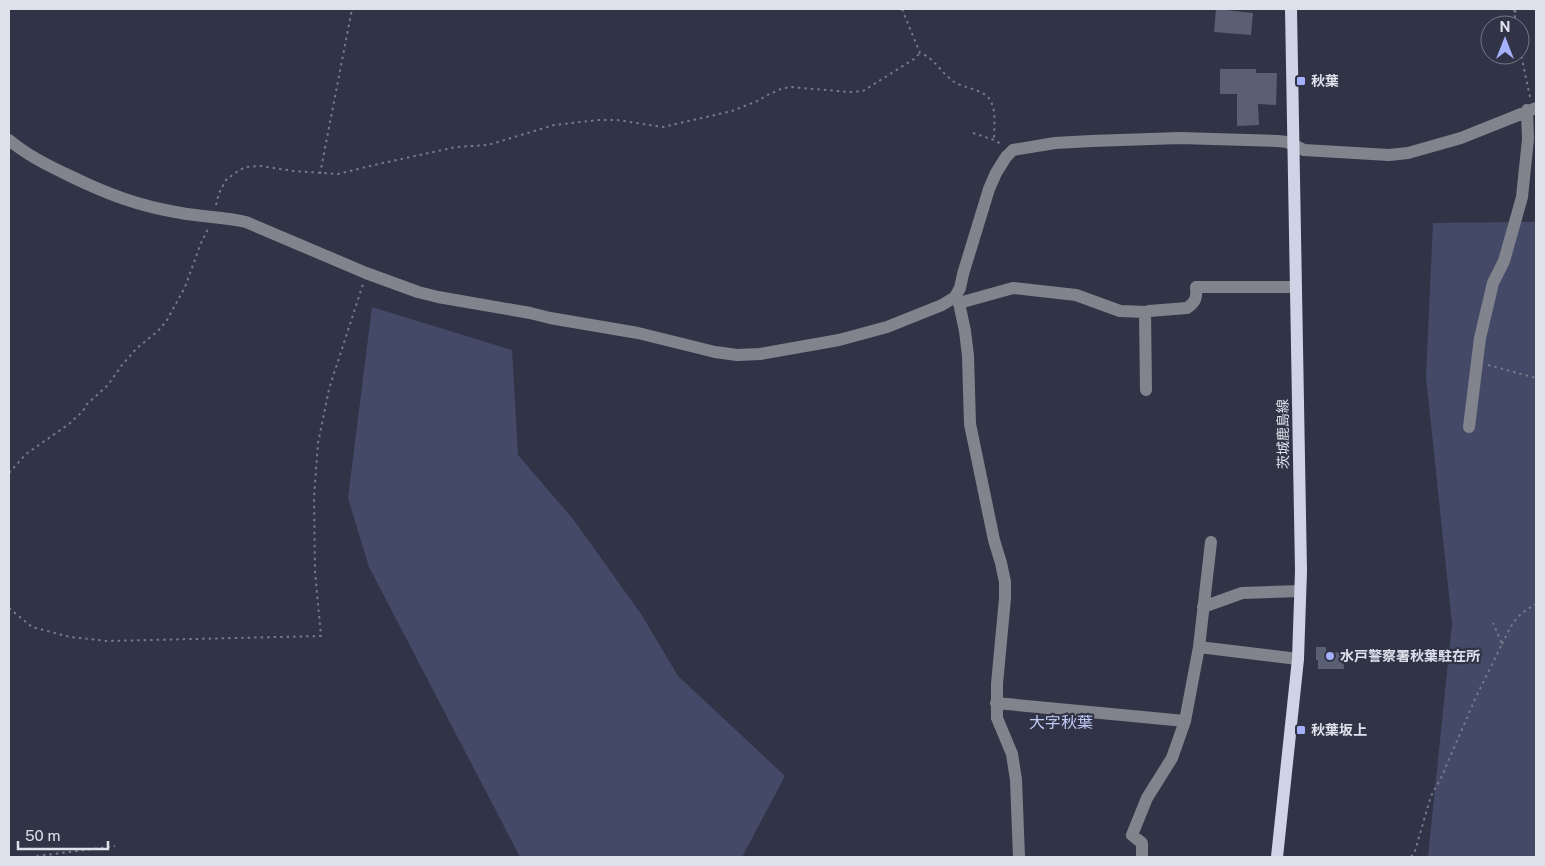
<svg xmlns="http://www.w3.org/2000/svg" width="1545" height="866" font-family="'Public Sans','Noto Sans JP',sans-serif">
  <rect width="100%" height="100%" fill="#313446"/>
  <!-- green -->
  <path fill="#444968" d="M1536,222v635h-108l24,-233 -26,-247 7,-154z
    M372,307l140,43 6,105 55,64 68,95 37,62 107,100 -43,81h-222l-151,-290 -21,-69z"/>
  <!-- building -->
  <path fill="#5b5f73" d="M1216,9l37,4 -2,22 -37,-3z
    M1220,69h36v4h21l-1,32 -18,-1 1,21 -22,1v-32h-17z
    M1316,647h10v6l17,-1 1,17h-26v-9h-2z"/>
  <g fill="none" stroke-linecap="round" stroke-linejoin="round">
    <!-- path -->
    <path stroke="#767988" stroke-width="2" stroke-dasharray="2.5 4" stroke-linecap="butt" d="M902,9l18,44c15,5 22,22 36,30 12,6 32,7 36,21 4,10 2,25 2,36
      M1514,9l2,16
      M1514,12l7,-3
      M1520,50l10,47
      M973,133l21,7 7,4
      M320,174l32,-165
      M216,205l3,-12 7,-13 9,-7 10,-6 15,-1 34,5 44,3 36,-9 82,-18 32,-2 66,-20 45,-5h18l46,7 69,-16 28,-11 5,-4 16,-7 9,-2 60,5 13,-1 51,-32 6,-6
      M1488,365l48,13
      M9,473l17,-19 43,-30 14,-13 3,-6 22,-20 14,-20 15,-17 21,-17 9,-11 18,-33 16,-44 7,-14
      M9,608l23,19 38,10 38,4 213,-5 -6,-64 -1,-75 4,-54 11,-54 34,-105
      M1502,644c11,-22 12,-27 34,-40
      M30,857l85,-11
      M1411,857l4,-6 16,-55 10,-18 34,-79 27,-55 -9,-21"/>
    <!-- minor -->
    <path stroke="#82848d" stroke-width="12" d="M9,140c18,15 38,25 59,35 39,19 70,31 113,38 22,4 43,4 65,9l120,51 52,19 20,5 92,16 20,5 88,15 77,19 22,3 23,-1 79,-14 48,-13 55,-22 13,-8 5,-9 3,-14 26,-85 7,-16 10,-16 7,-7 42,-7 36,-2 89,-3 98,3 9,1 17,8 85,5 19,-2 53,-15 75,-30
      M955,297l4,6 6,28 3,25 2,68 24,116 7,23 4,19v16l-8,86v34l15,36 4,26 3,77
      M959,303l54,-15 63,7 44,16 25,1 4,-1 38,-3c9,-6 10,-11 9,-21h99
      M1145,312l1,78
      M1469,427l11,-89 13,-55 11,-22 18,-64 6,-58 -1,-29
      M1203,607l39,-14 58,-2
      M1199,647l99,12
      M996,703l189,18
      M1142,857v-14l-10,-8 15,-37 25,-40 13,-37 14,-74 12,-105"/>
    <!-- major -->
    <path stroke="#ced3e6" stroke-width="12" d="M1277,857l21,-198 3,-88 -10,-562"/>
  </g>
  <!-- markers -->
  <g fill="#a5b1fc" stroke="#313446" stroke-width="2">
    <rect x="1296" y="76" width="10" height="10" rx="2.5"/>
    <circle cx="1330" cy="656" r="5"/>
    <rect x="1296" y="725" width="10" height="10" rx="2.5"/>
  </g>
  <g text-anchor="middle" stroke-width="4.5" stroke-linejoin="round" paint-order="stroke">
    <!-- poi labels -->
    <g font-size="14" font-weight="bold" fill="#dee1ec" stroke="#313446" text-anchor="start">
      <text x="1311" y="86">秋葉</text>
      <text x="1340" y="661">水戸警察署秋葉駐在所</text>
      <text x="1311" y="735">秋葉坂上</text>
    </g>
    <!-- street labels -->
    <g font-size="14" fill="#dee1ec" stroke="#313446">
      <text transform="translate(1283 434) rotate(-91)" y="5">茨城鹿島線</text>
    </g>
    <!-- quarter labels -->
    <g font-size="16" fill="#c1c9f4" stroke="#313446">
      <text x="1061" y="728">大字秋葉</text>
    </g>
  </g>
  <!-- border -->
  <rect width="1545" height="866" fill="none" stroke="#dee1ec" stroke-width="20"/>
  <!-- north arrow -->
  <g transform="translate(1505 40)"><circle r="24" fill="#313446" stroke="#767988"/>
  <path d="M0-4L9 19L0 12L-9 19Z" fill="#a5b1fc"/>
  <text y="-8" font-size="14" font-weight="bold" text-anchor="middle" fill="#dee1ec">N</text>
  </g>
  <!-- scale -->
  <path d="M18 841v8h90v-8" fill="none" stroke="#dee1ec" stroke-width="2.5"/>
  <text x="25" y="841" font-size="15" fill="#dee1ec" stroke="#313446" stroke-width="4" paint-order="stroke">50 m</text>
</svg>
